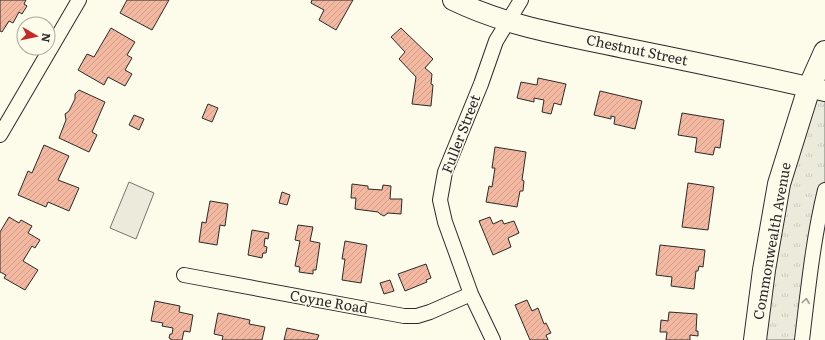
<svg xmlns="http://www.w3.org/2000/svg" width="825" height="340" font-family="Literata,serif">
  <defs>
    <pattern id="grass-tufts" width="24" height="20" patternUnits="userSpaceOnUse"><rect width="24" height="20" fill="#ecebdb"/><path d="M3 7l-1-3M5 7V3M7 7l1-3M15 17l-1-3M17 17v-4M19 17l1-3" fill="none" stroke="#cbcabc"/></pattern>
    <pattern id="building-hatch" width="6" height="6" patternUnits="userSpaceOnUse"><rect width="6" height="6" fill="#f2b8a0"/><path d="M-1 1l2-2M0 6l6-6M5 7l2-2" fill="none" stroke="#d09e8a"/></pattern>
  </defs>
  <rect width="100%" height="100%" fill="#fdfbea"/>
  <!-- grass -->
  <path fill="url(#grass-tufts)" stroke="#74746e" d="M825,52v138l-23,150h-47l9,-70z"/>
  <!-- pitch -->
  <path fill="#ecebdb" stroke="#74746e" d="M129,182l25,11 -18,46 -26,-11z"/>
  <!-- building -->
  <path fill="url(#building-hatch)" stroke="#2b2b2b" d="M0,0h26l-2,4 3,2 -5,8 -3,-2 -6,11 -4,-2 -7,11 -2,-1z
    M127,0h42l-17,30 -32,-17z
    M312,0h41l-17,30 -17,-10 5,-10 -13,-7z
    M111,28l24,14 -8,13 5,3 -7,12 7,4 -7,12 -17,-9 -4,8 -26,-15 9,-16 7,3z
    M401,28l32,31 -8,9 7,6 -1,10 2,1 -2,21 -19,-2 4,-27 -17,-18 6,-7 -14,-15z
    M538,78l28,6 -5,21 -7,-2 -3,11 -9,-2 2,-12 -10,-2v4l-17,-4 4,-16 16,3z
    M79,90l26,12 -13,30 5,3 -8,17 -30,-14 7,-18 -1,-6 4,-3 6,-12v-5z
    M600,91l42,10 -7,28 -21,-5 1,-7 -4,-1v3l-17,-4z
    M208,104l10,4 -6,14 -10,-4z
    M682,113l42,7 -4,28 -5,-1 -2,8 -18,-3 2,-14 -19,-3z
    M134,115l10,4 -5,11 -10,-5z
    M44,145l25,11 -11,24 21,8 -10,23 -21,-9 -2,5 -28,-12 10,-24 4,2z
    M495,147l31,5 -4,28 2,1 -1,10h-3l-3,16 -31,-5 3,-16 3,1 3,-19h-3z
    M688,183l26,4 -6,43 -26,-3z
    M352,184l16,2v3l14,1 1,-5 8,1 -1,13h12l-1,15 -13,-1 -4,3 -4,-2 -2,-2 -23,-3 1,-11h-5z
    M282,192l8,3 -3,10 -8,-2z
    M210,201l18,3 -3,22 -5,-1 -3,20 -18,-3 3,-20 4,1z
    M9,217l10,6 2,-3 11,6 -4,7 12,7 -5,8 -3,-2 -9,15 15,9 -13,20 -21,-12 2,-3 -6,-3v-40z
    M490,217l3,7 9,-4 2,4 10,-3 5,12 -11,5 3,9 -18,8 -14,-34z
    M298,225l15,2 -3,14 10,2 -4,27h-3v4l-14,-2 1,-5 -5,-1 5,-25 -5,-1z
    M252,230l17,3 -1,6 -3,-1 -1,8 3,1 -1,6h-3l-1,5 -14,-3z
    M345,241l22,4 -6,38 -19,-3 3,-21h-3z
    M660,245l45,5 -2,17 -4,-1 -1,5h-2l-2,18 -23,-3 1,-9 -16,-2z
    M426,264l5,14 -5,2 1,2 -22,9 -7,-17z
    M390,280l4,11 -10,3 -4,-11z
    M527,300l5,11 6,-3 6,16 2,-1 5,10 -5,2 2,5h-18l-15,-35z
    M155,301l25,5 -1,6 14,3 -3,17 -6,-1 -2,9h-11v-1l-2,-1 1,-4h2l1,-6 -11,-2 1,-3 -12,-2z
    M669,312l28,2 -1,17h2v5l-8,-1v5h-24l1,-8h-7l1,-12 7,1z
    M218,313l32,7 -1,4 16,3 -3,13h-40l1,-4 -9,-2z
    M287,328l32,7 -2,5h-33z"/>
  <g fill="none" stroke-linecap="round" stroke-linejoin="round">
    <defs>
      <path id="street" d="M0,135l79,-135
        M184,275l220,41h13l13,-4 41,-18
        M493,340l-22,-46 -26,-72 -5,-22 5,-28 36,-88 15,-43 25,-41
        M802,340c6,-50 11,-101 23,-150"/>
      <path id="secondary" d="M453,0c55,27 116,36 176,49 65,13 131,27 196,42"/>
      <path id="primary" d="M755,340l9,-70 15,-86 30,-96 16,-36"/>
    </defs>
    <!-- street casing -->
    <use href="#street" stroke="#2b2b2b" stroke-width="16"/>
    <!-- secondary casing -->
    <use href="#secondary" stroke="#2b2b2b" stroke-width="22"/>
    <!-- primary casing -->
    <use href="#primary" stroke="#2b2b2b" stroke-width="24"/>
    <!-- street -->
    <use href="#street" stroke="#fdfbea" stroke-width="14"/>
    <!-- secondary -->
    <use href="#secondary" stroke="#fdfbea" stroke-width="20"/>
    <!-- primary -->
    <use href="#primary" stroke="#fdfbea" stroke-width="22"/>
  </g>
  <!-- one-way arrows -->
  <defs><path id="oneway-chevron" d="M-2-3.5L2.5 0L-2 3.5" fill="none" stroke-width="1.6" stroke-linecap="round" stroke-linejoin="round"/></defs>
  <use stroke="#9e9d94" href="#oneway-chevron" transform="translate(806 301) rotate(-83)"/>
  <g text-anchor="middle" stroke-width="3" stroke-linejoin="round" paint-order="stroke">
    <!-- street labels -->
    <g font-size="14" fill="#2b2b2b" stroke="#fdfbea">
      <text transform="translate(637 50) rotate(12)" y="5">Chestnut Street</text>
      <text transform="translate(461 134) rotate(-69)" y="5">Fuller Street</text>
      <text transform="translate(772 241) rotate(-80)" y="5">Commonwealth Avenue</text>
      <text transform="translate(329 302) rotate(10)" y="5">Coyne Road</text>
    </g>
  </g>
  <!-- north arrow -->
  <g transform="translate(36 36) rotate(99)"><circle r="19" fill="#fdfbea" stroke="#a9a89e"/>
  <path d="M0-3L7 15L0 10L-7 15Z" fill="#c62828"/>
  <text y="-6" font-size="11" font-weight="bold" text-anchor="middle" fill="#2b2b2b">N</text>
  </g>
</svg>
